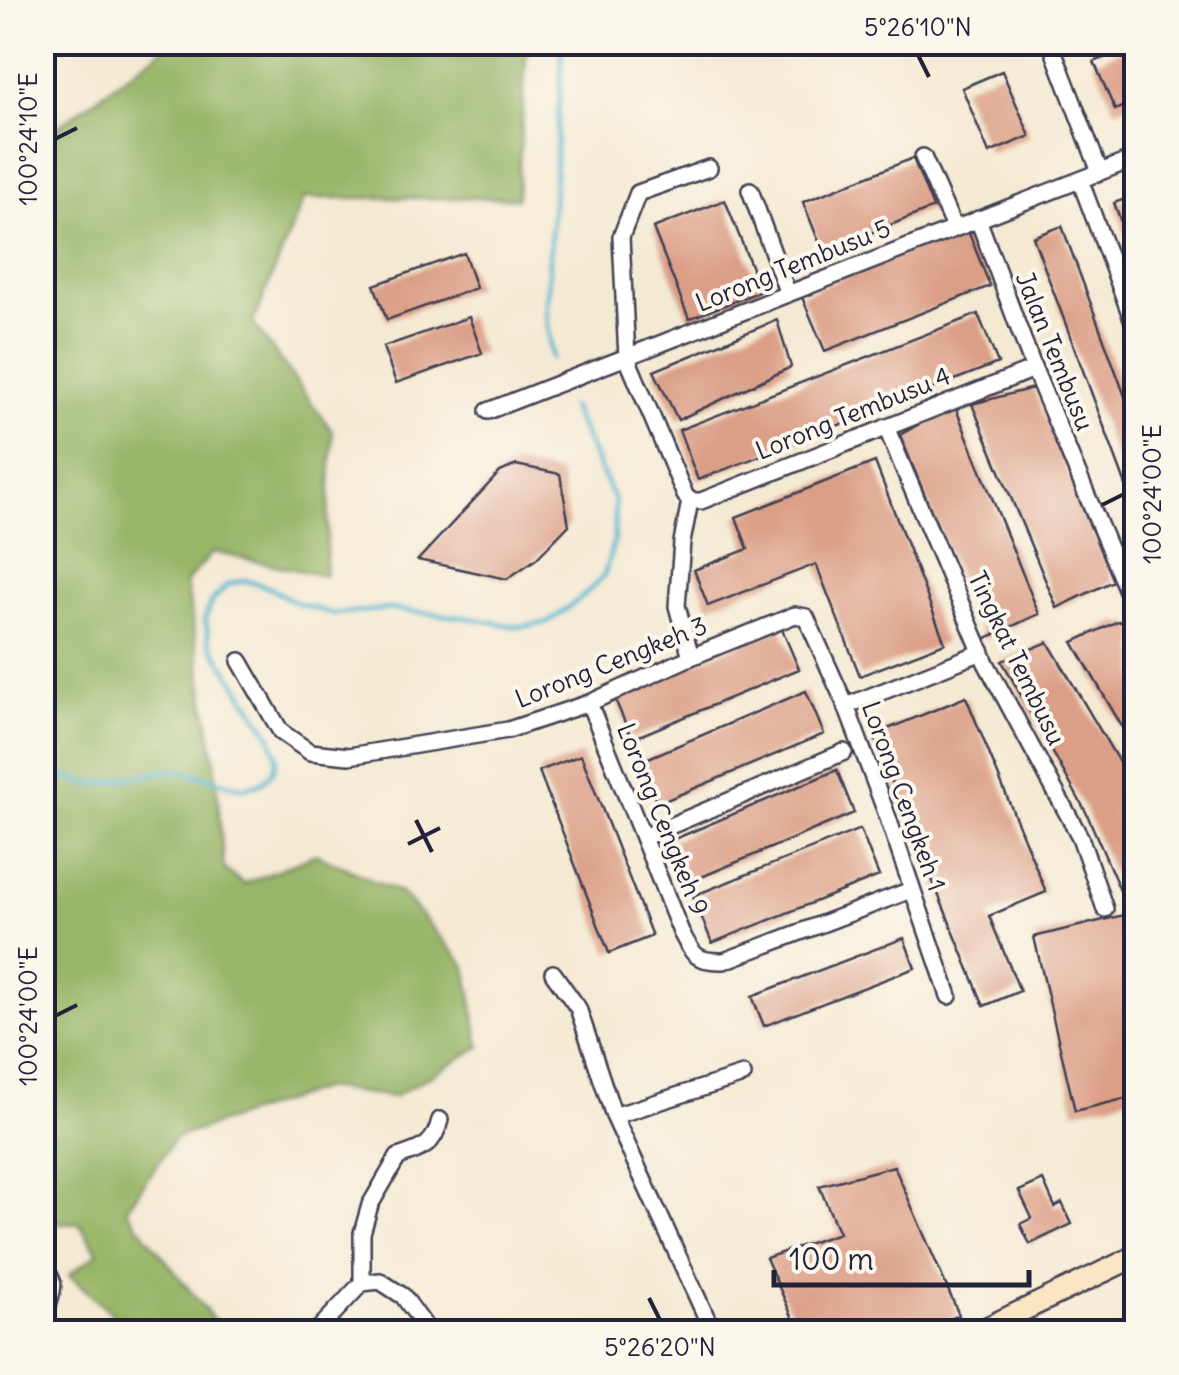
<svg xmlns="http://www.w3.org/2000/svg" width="1179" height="1375" font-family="Delius,sans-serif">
  <rect width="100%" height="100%" fill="#fbf7ec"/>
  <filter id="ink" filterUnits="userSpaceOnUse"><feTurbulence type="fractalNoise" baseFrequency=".01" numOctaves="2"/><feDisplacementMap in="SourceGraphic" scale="20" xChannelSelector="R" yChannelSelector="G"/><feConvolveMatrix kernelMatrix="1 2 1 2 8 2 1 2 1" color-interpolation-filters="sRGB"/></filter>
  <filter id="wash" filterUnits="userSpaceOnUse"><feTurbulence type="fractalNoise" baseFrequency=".0048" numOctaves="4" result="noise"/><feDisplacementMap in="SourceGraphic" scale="40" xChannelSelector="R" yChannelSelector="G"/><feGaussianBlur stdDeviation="2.25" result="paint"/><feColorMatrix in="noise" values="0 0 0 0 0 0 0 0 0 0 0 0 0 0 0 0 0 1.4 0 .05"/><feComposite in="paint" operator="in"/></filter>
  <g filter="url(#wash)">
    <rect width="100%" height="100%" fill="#f4e9d2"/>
    <!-- forest -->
    <path fill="#98b669" stroke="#5d6c52" stroke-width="2.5" d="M171,43h356l-10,155h-213l-51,125 80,109 -8,144 -112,-24 -27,30 29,181 9,106 20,15 72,-30 86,40 64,72 14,81 -87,50 -69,-9 -149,50 -49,72 89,112 1,10h-83l-64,-57 29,-22 -18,-29 -36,-1 8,-139 -10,-45 1,-901z"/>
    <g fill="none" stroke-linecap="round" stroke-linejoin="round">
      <!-- stream -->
      <path stroke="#4eb3cd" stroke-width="5" d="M552,358l-6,-46 17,-270
        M42,768l6,4 45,13 78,-15 31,6 41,12 18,-5 12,-11 4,-15 -7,-22 -60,-91 -5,-26 8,-18 14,-15 17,-5 24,7 31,17 34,10 57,-5 80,9 48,9 29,-4 33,-24 24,-23 10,-35 1,-39 -44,-95"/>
    </g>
    <g id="blocks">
      <!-- building -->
      <path fill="#db9e86" d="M1136,44v57l-21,9 -21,-48z
        M1002,71l28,65 -41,17 -27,-65z
        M913,158l20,50 -110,44 -20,-50z
        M1136,195v67l-22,-59z
        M725,200l36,91 -72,28 -36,-91z
        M1062,226l74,200v86l-103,-275z
        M967,228l23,58 -165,65 -24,-56z
        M464,253l12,35 -89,32 -13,-35z
        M978,314l20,49 -300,117 -19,-50z
        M469,317l13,36 -86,30 -13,-36z
        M777,320l14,47 -113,53 -24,-49z
        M1033,388l80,193 -56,27 -85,-204z
        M954,404l85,210 -55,25 -84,-204z
        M875,462l70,181 -85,33 -44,-112 -108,42 -14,-36 54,-21 -12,-32z
        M516,465l44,9 9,51 -33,34 -29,20 -89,-19 82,-88z
        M1118,621l16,6 2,4v120l-63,-109z
        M781,627l18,42 -167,70 -18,-42z
        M1048,642l88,149v115l-8,3 -42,-97 -84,-151z
        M806,691l18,43 -167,70 -18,-42z
        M966,697l80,195 -57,24 31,75 -36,15 -111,-271z
        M581,755l71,181 -43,17 -70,-182z
        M837,770l17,43 -167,70 -17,-42z
        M860,829l19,47 -167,67 -19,-47z
        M1136,912v184l-61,15 -41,-174z
        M904,938l11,30 -151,58 -12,-30z
        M894,1166l65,149 -36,17h-124l-33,-74 73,-25 -20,-47z
        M1043,1180l12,27 7,-4 10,21 -42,20 -10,-20 12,-6 -13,-27z"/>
    </g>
  </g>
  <g filter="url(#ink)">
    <use href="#blocks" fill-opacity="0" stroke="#424052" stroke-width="2.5"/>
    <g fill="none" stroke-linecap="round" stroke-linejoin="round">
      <defs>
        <path id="street" d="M1050,42l50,130
          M923,157l31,71
          M1080,180l56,149
          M750,190l38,104
          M978,219l56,150 93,222 9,18
          M488,411l648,-253
          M886,427l100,236 94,174 25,72
          M690,501h11l333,-132
          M691,657l-14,-51 5,-64 8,-41 -5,-6 -58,-137 -6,-121 17,-44 71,-25
          M240,661l41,71 29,20 39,4 159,-26 81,-27 102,-46 104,-42 11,2 40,89 41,109 62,181
          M589,703l92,229c12,23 15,30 43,29l187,-71
          M846,706l136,-54
          M644,837l200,-85
          M553,973l25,35 36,108 99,216
          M614,1116l129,-41
          M42,1266c16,18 11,19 6,40 -2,8 0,18 0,26
          M362,1283l18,-2 23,15 26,36
          M316,1332l46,-49v-50l8,-28 28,-48c24,-8 36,-11 42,-37"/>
        <path id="secondary" d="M978,1332l158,-76"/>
      </defs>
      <!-- street casing -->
      <use href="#street" stroke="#424052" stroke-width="20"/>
      <!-- secondary casing -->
      <use href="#secondary" stroke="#424052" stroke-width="25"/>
      <!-- street -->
      <use href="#street" stroke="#fff" stroke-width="15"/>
      <!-- secondary -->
      <use href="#secondary" stroke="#fbe6c3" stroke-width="20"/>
    </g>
  </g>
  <!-- ticks -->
  <path fill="none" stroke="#22223b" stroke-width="4" d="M918,55l11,22M55,139l22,-11M1102,505l22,-11M416,820l16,32M408,844l32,-16M55,1016l22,-11M649,1298l11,22"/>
  <g text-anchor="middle" stroke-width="8" stroke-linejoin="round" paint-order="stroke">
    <!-- street labels -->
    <g font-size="25" fill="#22223b" stroke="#fbf7ec">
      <text transform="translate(793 265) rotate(-22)" y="9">Lorong Tembusu 5</text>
      <text transform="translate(1055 351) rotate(68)" y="9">Jalan Tembusu</text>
      <text transform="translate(853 413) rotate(-22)" y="9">Lorong Tembusu 4</text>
      <text transform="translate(1017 658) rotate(64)" y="9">Tingkat Tembusu</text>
      <text transform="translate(611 662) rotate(-22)" y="9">Lorong Cengkeh 3</text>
      <text transform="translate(904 796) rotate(70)" y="9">Lorong Cengkeh 1</text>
      <text transform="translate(663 819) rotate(68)" y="9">Lorong Cengkeh 9</text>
    </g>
  </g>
  <!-- margin -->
  <rect width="1179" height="1375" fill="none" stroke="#fbf7ec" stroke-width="110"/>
  <!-- scale -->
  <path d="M774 1270v15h255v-15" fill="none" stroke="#22223b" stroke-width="5"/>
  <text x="789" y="1270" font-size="30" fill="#22223b" stroke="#fbf7ec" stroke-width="8" paint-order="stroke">100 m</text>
  <rect x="55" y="55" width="1069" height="1265" fill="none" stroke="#22223b" stroke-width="4"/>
  <g font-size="25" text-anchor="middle" fill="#22223b">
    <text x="918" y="36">5°26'10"N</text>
    <text transform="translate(28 139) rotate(-90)" y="9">100°24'10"E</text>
    <text transform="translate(1152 494) rotate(-90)" y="9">100°24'00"E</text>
    <text transform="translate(28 1016) rotate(-90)" y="9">100°24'00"E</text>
    <text x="660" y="1356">5°26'20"N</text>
  </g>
</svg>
